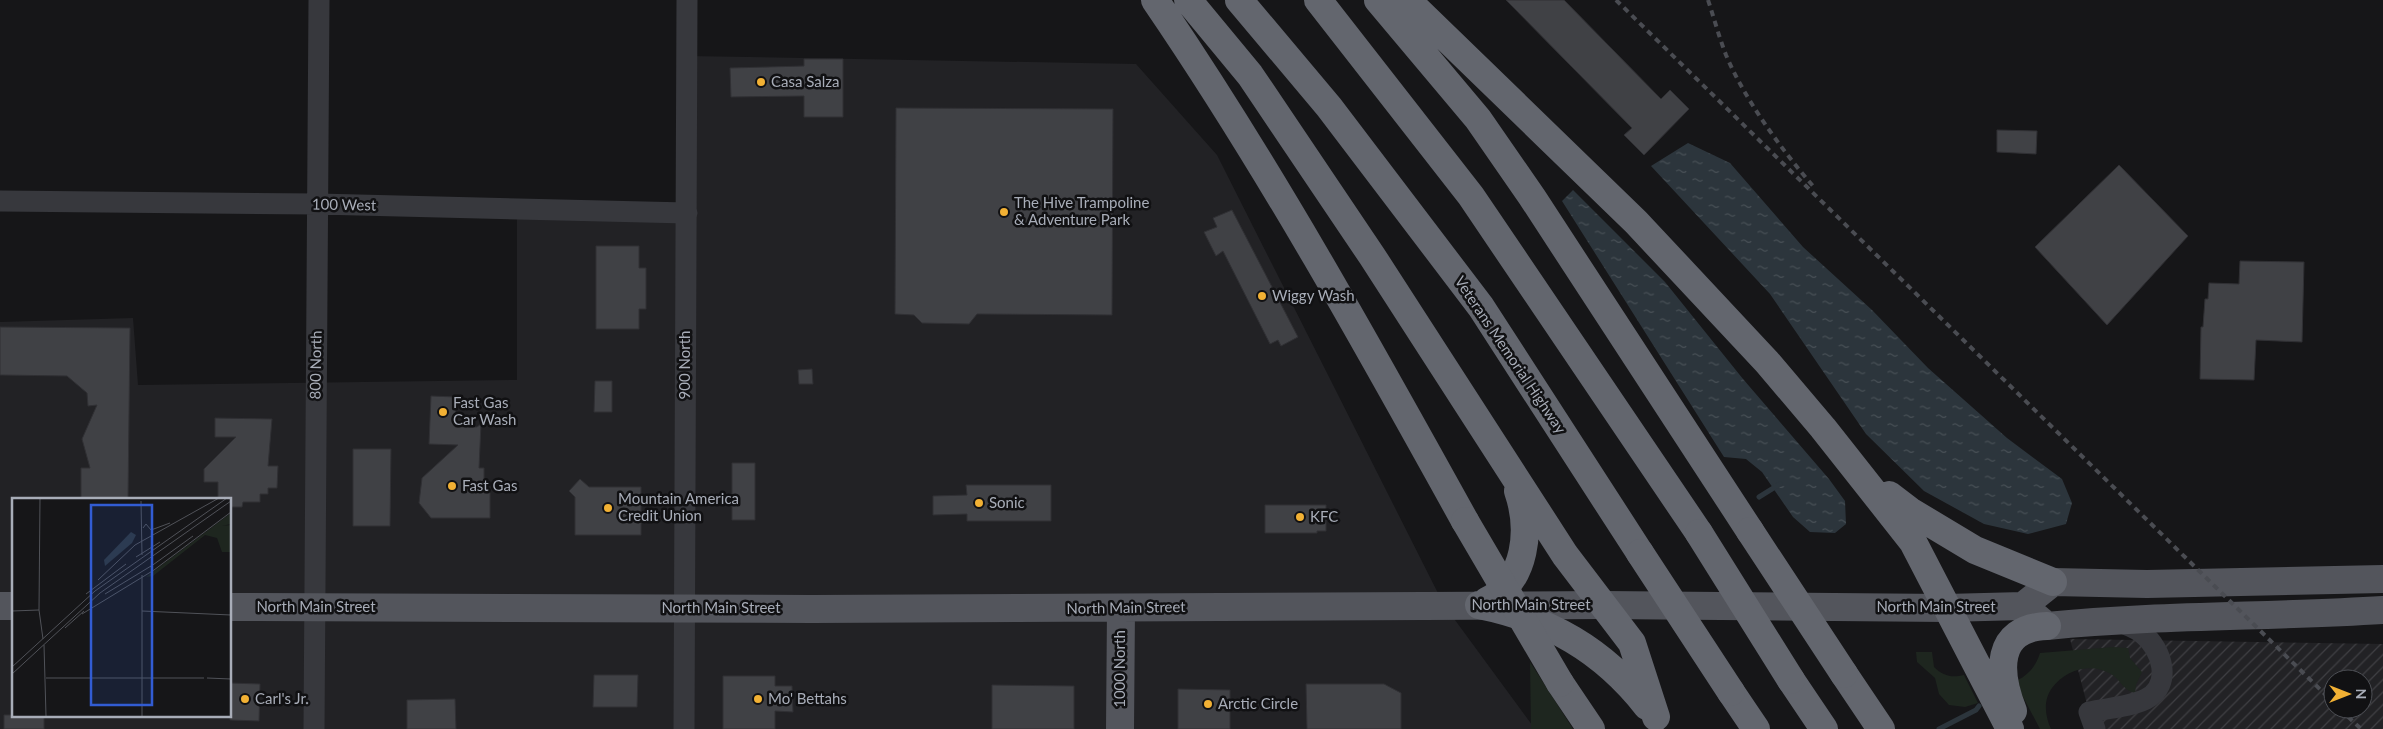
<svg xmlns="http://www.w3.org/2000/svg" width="2383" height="729" font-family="Lato,sans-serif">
  <defs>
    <pattern id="industrial-furrows" width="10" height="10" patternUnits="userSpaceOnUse" patternTransform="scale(1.25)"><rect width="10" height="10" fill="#222225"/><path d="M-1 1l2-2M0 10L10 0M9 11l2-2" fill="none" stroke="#3f3f43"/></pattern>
    <pattern id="water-ripples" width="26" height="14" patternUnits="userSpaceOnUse" patternTransform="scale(1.25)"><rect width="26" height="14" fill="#2c353c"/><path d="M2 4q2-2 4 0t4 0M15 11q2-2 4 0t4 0" fill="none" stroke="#485056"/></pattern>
  </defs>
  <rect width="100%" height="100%" fill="#161618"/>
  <!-- built -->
  <path fill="#222225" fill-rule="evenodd" d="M687,56l449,8 81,91 227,450 91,124h-1535v-407l133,-4 5,67 379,-5v-171l170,4zM14,499h216v216h-216z"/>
  <!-- industrial -->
  <path fill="url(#industrial-furrows)" fill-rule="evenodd" d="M2070,639l313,5v85h-287l-7,-17zM2333,679h30v30h-30z"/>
  <!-- green -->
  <path fill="#1e261f" d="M2113,647l15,1 2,10 12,14 -6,13 -1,8c-11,-2 -15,-14 -24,-19 -20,-12 -46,-4 -59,14 -9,12 -7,28 -1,41h-11l-19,-36 -3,-13c11,-6 18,-14 22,-27z
    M1916,652h16l2,15c9,9 18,11 30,8l14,28 -13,4 -16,-2 -10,-11 -4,-16 -18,-16z
    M1530,662l43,67h-42z"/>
  <!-- water -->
  <path fill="url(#water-ripples)" d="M1688,143l42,20 73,84 69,63 56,58 79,70 55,41 10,24 -6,21 -38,10 -44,-10 -60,-33 -58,-57 -96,-140 -119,-128z
    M1573,190l92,92 78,97 86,100 16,22 1,23 -11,9 -25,-1 -17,-15 -31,-45 -16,-13 -22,-2 -162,-256z"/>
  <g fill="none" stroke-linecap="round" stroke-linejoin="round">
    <!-- stream -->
    <path stroke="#2c353c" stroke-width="5" d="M1759,497l21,-13
      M1939,729l37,-19 3,-4"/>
  </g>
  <!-- building -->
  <path fill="#404145" stroke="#303034" d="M1506,0h58l97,99 9,-9 19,19 -45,46 -20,-20 8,-7z
    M804,59h39v58h-39v-21l-73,1 -1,-29 74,-2z
    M896,108l217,1 -1,206 -135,-1 -8,10 -47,-1 -8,-8 -19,-1z
    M1997,130l40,1 -1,23 -39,-2z
    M2119,165l69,71 -81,89 -72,-78z
    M1232,210l66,127 -17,9 -3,-6 -8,4 -47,-93 -7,5 -12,-24 13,-5 -4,-9z
    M596,246h43v22h7v41h-7v20h-43z
    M2240,261l64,1 -2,80 -46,-2 -2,40 -54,-1 1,-52h2l2,-28h3l1,-16 30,1z
    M0,327l130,1 -2,171h-47v-31h9l-8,-29 15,-34 -9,1 -1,-13 -20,-17 -67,-1z
    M812,369l1,15h-14l-1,-14z
    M595,381h17v31h-18z
    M431,396l25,1 -1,30h22l4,-3 -2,44h5v25h6v25h-59l-12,-15 3,-25 36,-33 -29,-1z
    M215,418l57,1 -4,47h10l-1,22h-9v6h-8v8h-17l-1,5h-12v-8h-12v-17h-14v-13l32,-32h-21z
    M353,449h38l-1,77h-37z
    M732,463h23v57h-23z
    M580,479l9,8h52v48h-66v-38l-6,-6z
    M966,485h85v36h-84v-7l-34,1v-19l34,-1z
    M1265,505h61v26h-9v2h-52z
    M594,675h44l-1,32h-44z
    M723,676h52v10h17l1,26 -18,-1v18h-52z
    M230,683l30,1 -1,37 -29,-1z
    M1306,684h78l17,9v36h-94z
    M992,685l82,1v43h-82z
    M1178,689l52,1v39h-52z
    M455,699l1,30h-49v-29z
    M4,715h40v14h-40z"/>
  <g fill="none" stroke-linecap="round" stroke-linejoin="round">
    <!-- minor -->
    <path stroke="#37383d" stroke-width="21" d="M0,201l318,3 369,9
      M314,729l5,-729
      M684,729l3,-729
      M2095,729l-6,-17c18,-4 41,-5 57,-13 27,-14 16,-50 -3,-65 -8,-7 -18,-10 -28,-13"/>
    <!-- major -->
    <path stroke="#53555c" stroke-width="28" d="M0,606h14
      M230,607l582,2 791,-4 343,3 77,-2 30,-24 94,2 236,-5
      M2028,610l19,16c112,-11 224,-9 336,-16
      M1120,729l1,-121"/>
    <!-- highway -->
    <path stroke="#63666e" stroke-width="28" d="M1155,0c114,167 212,344 310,521
      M1188,0l62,75 122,181 193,299 67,88 24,74
      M1239,0l90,107 152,200 159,246
      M1318,0l153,196 228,337
      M1378,0l100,119 54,78 218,334
      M1407,0l229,222 131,140 56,66 90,114 97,187
      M1889,495l21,16 65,39 78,32
      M1487,601c40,-21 44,-72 31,-110
      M1479,605c70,14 124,45 168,101
      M1844,674l37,55
      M1791,680l33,49
      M1560,683l31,46
      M1731,692l25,37
      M2013,711c-15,-38 -19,-83 34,-85"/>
    <!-- rail -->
    <path stroke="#4a4c52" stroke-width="4" stroke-dasharray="6 5" stroke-linecap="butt" d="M1616,0l717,702
      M1708,0c6,18 11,37 18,55 19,45 55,94 87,131
      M2340,709l21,20"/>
    <!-- highway-bridge -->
    <path stroke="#63666e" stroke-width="28" d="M1465,521l95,162
      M1750,531l94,143
      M1699,533l92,147
      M1640,553l91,139"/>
  </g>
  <!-- markers -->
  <g fill="#f2b134" stroke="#111113" stroke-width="2">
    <circle cx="761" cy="82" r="5"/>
    <circle cx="1004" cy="212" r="5"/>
    <circle cx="1262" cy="296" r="5"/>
    <circle cx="443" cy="412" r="5"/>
    <circle cx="452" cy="486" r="5"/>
    <circle cx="979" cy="503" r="5"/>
    <circle cx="608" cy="508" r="5"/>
    <circle cx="1300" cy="517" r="5"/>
    <circle cx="245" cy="699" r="5"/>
    <circle cx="758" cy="699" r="5"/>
    <circle cx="1208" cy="704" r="5"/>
  </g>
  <g text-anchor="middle" stroke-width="5" stroke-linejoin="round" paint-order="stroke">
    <!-- poi labels -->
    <g font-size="15" fill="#a8adb8" stroke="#111113" text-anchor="start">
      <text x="771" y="87">Casa Salza</text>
      <text x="1014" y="208">The Hive Trampoline<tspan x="1014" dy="17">&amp; Adventure Park</tspan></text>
      <text x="1272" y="301">Wiggy Wash</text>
      <text x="453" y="408">Fast Gas<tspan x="453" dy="17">Car Wash</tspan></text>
      <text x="462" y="491">Fast Gas</text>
      <text x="618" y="504">Mountain America<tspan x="618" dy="17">Credit Union</tspan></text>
      <text x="989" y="508">Sonic</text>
      <text x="1310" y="522">KFC</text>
      <text x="255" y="704">Carl's Jr.</text>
      <text x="768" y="704">Mo' Bettahs</text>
      <text x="1218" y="709">Arctic Circle</text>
    </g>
    <!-- street labels -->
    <g font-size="15" fill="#a8adb8" stroke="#111113">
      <text transform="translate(344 205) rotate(1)" y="5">100 West</text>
      <text transform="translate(1510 355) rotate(56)" y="5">Veterans Memorial Highway</text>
      <text transform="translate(316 365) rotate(-89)" y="5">800 North</text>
      <text transform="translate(685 365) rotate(-90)" y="5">900 North</text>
      <text x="1531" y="610">North Main Street</text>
      <text x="316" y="612">North Main Street</text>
      <text x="1936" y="612">North Main Street</text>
      <text x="721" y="613">North Main Street</text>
      <text transform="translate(1126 608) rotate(-1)" y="5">North Main Street</text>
      <text transform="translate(1120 669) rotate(-90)" y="5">1000 North</text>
    </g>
  </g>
  <!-- overview -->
  <g transform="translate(12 498)">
    <rect width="219" height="219" fill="#161618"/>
    <path d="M219,15v11l-9,2 9,-1v27h-9l-5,-14 -12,-3 -52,41 -7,1z" fill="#1e261f"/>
    <path d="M119,34l5,3 -4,8 -27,23 -1,-6z" fill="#2c353c"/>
    <path fill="none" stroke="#505258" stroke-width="1" d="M28,0l-1,112 4,29M129,3l1,54M131,30l3,-4 5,6 19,-7M124,59l24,-15M138,69l43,-31M86,82l37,-35 84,-47M74,96l40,-30M93,96l46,-28M0,113l27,-1M130,113l89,4M70,116l72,-44 77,-58M53,130l19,-17M32,147l2,71M0,169l83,-76 132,-93M0,176l88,-81 131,-92M34,180h158M195,180l24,1M130,218v-141"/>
    <path fill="#325cd3" fill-opacity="0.15" stroke="#325cd3" stroke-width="2.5" d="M79,7h61v200h-61z"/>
    <rect width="219" height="219" fill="none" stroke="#a8adb8" stroke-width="2.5"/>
  </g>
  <!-- north arrow -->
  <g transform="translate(2348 694) rotate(90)"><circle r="24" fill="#111113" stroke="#4d4f55"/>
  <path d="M0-4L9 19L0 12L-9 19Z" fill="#f2b134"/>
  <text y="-8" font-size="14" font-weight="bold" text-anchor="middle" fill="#a8adb8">N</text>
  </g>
</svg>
